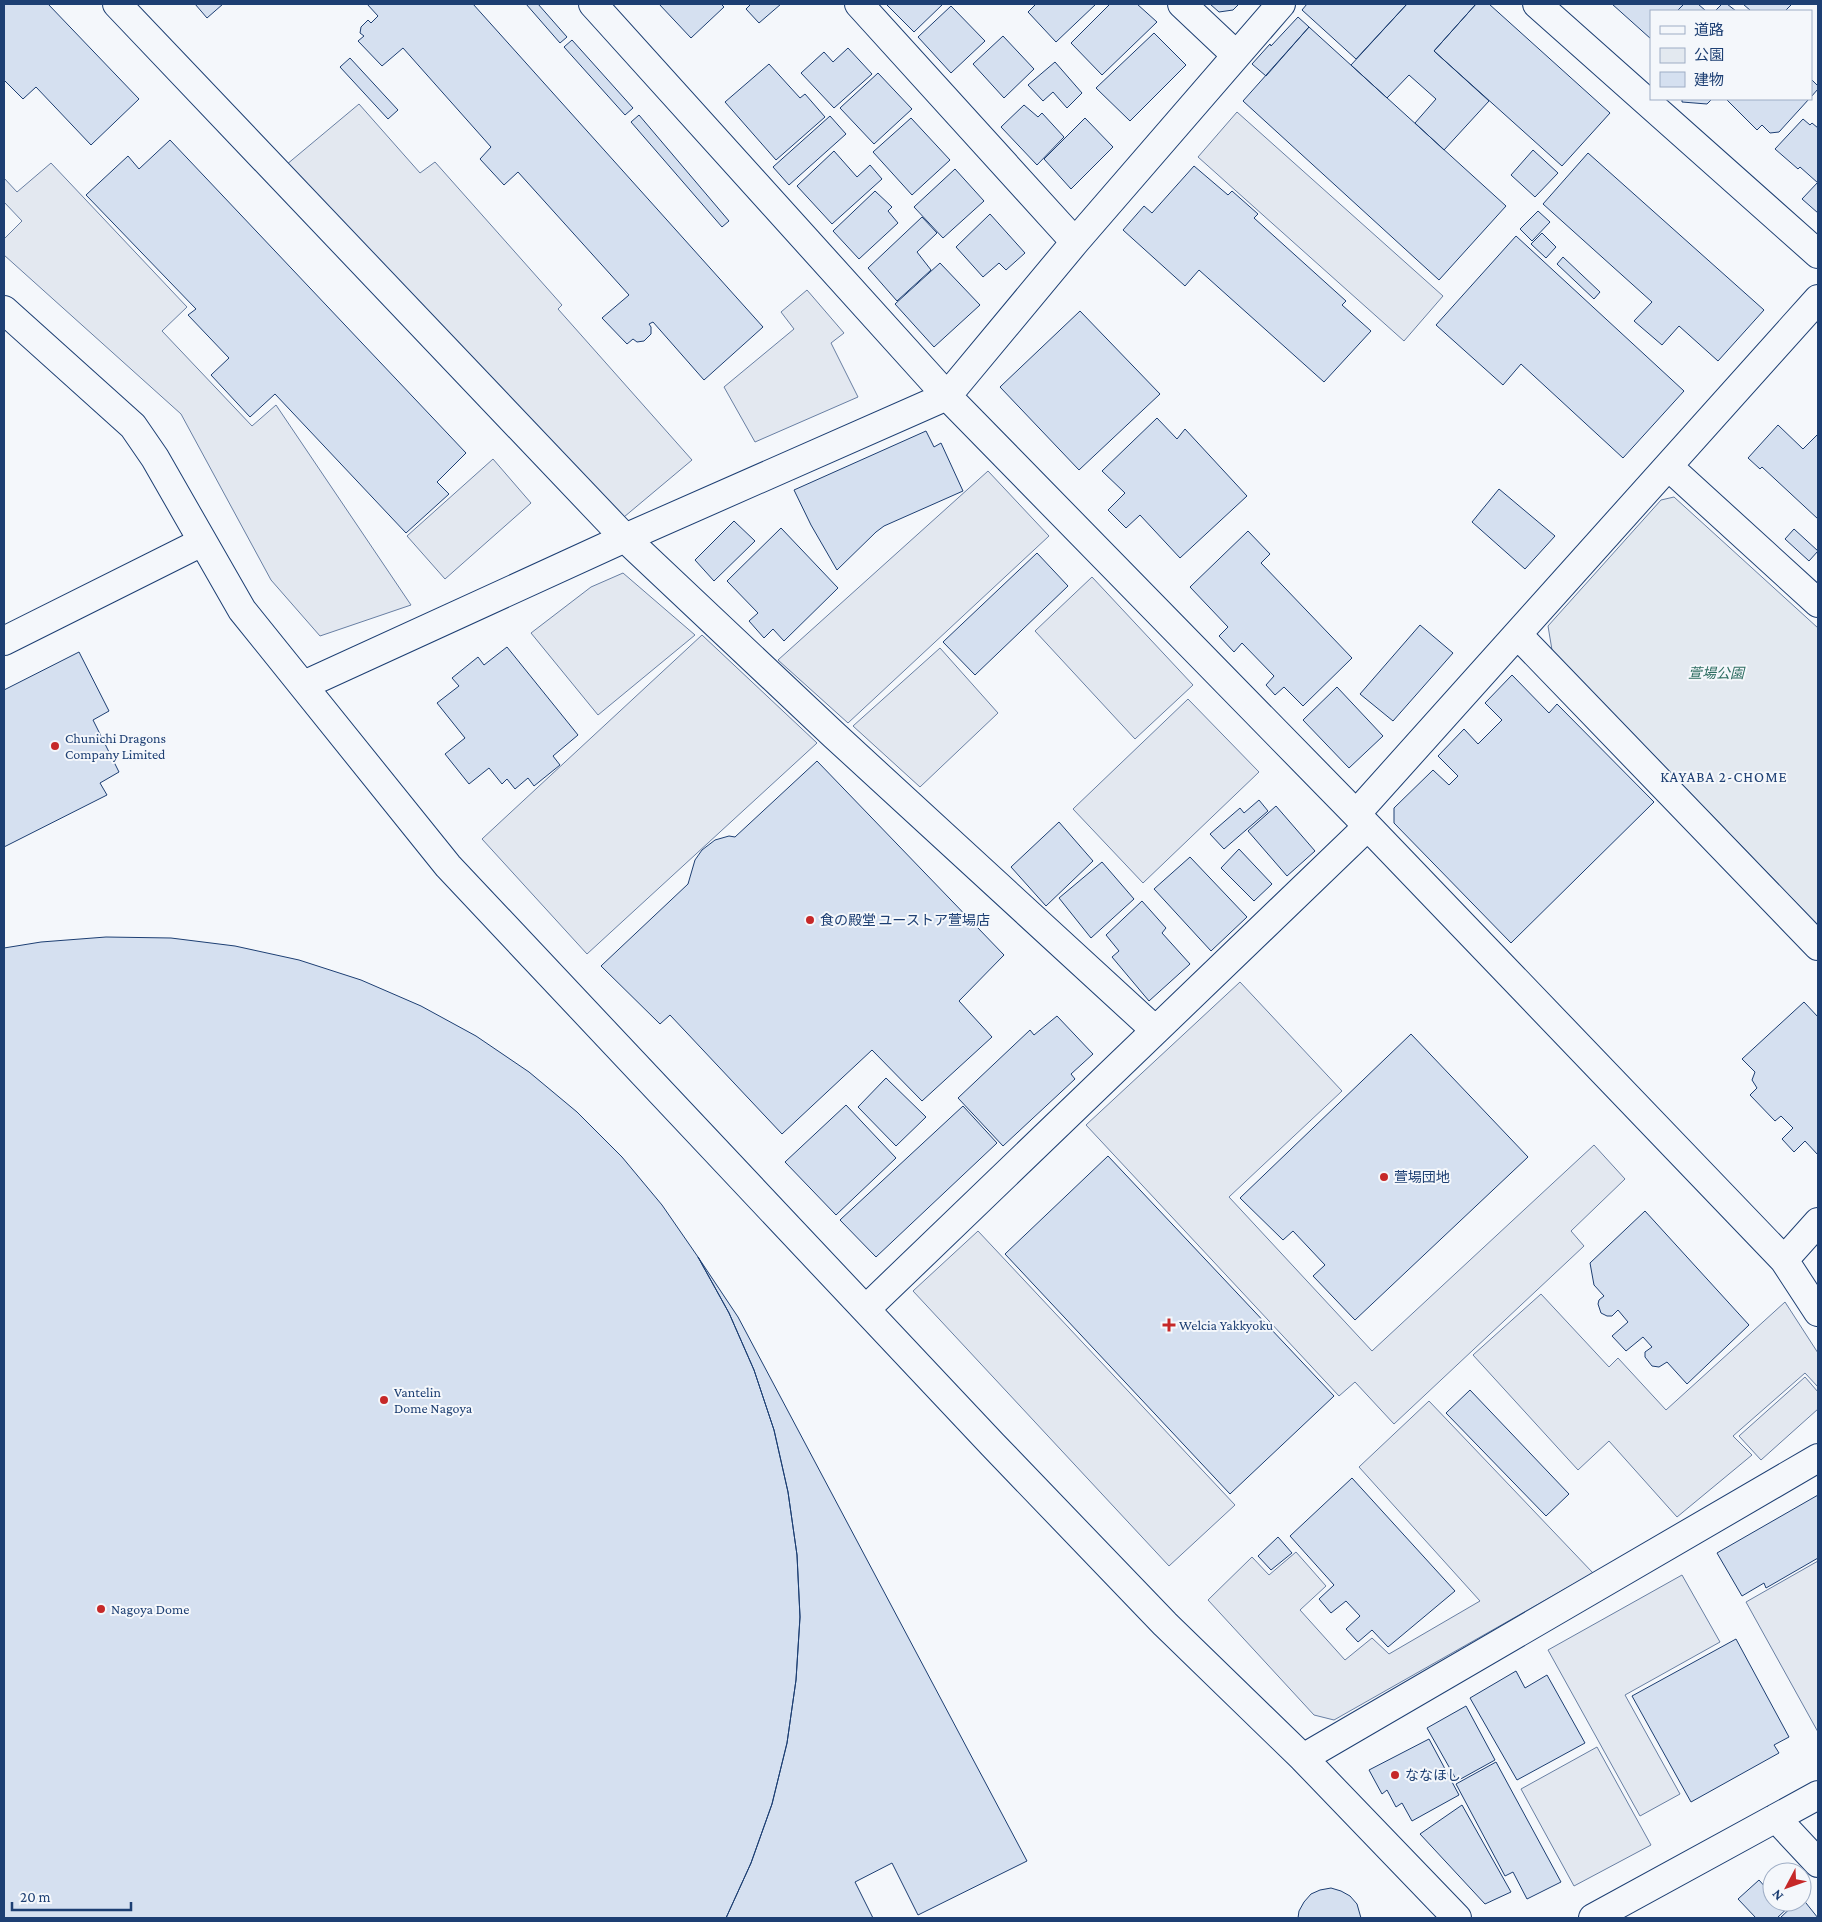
<svg xmlns="http://www.w3.org/2000/svg" width="1822" height="1922" font-family="'Crimson Pro','Noto Sans JP',serif">
  <rect width="100%" height="100%" fill="#f4f7fb"/>
  <!-- green -->
  <path fill="#e3e9f0" stroke="#687fa3" d="M1674,497l144,131v297l-266,-275 -4,-24 113,-126z"/>
  <!-- parking -->
  <path fill="#e3e8f0" stroke="#687fa3" d="M359,104l61,69 15,-11 127,143 -4,4 134,151 -68,57 -338,-352z
    M1237,112l206,184 -39,45 -206,-184z
    M51,163l136,144 -25,24 90,95 24,-21 135,200 -91,31 -49,-56 -90,-166 -177,-159v-16l18,-18 -18,-19v-24l13,14z
    M807,290l37,43 -13,10 27,54 -103,45 -31,-55 70,-58 -13,-17z
    M493,459l38,44 -86,76 -38,-43z
    M988,471l61,65 -201,187 -70,-63z
    M623,573l72,62 -97,80 -67,-82 60,-46z
    M1092,577l101,108 -58,54 -100,-108z
    M702,635l115,108 -230,211 -105,-115z
    M940,648l58,65 -78,74 -67,-61z
    M1188,699l71,73 -116,111 -70,-74z
    M1240,982l102,109 -113,106 143,154 222,-206 31,34 -54,52 13,15 -190,178 -39,-42 -16,14 -253,-271z
    M978,1231l257,274 -66,61 -256,-275z
    M1541,1294l68,73 9,-9 48,52 119,-108 33,51v34l-13,-14 -72,63 19,19 -75,62 -68,-76 -31,29 -105,-115z
    M1805,1377l13,15v17l-57,51 -22,-24z
    M1429,1401l164,172 -259,147 -20,-5 -106,-115 44,-43 17,18 27,-23 30,34 -26,24 45,50 27,-22 17,16 91,-53 -121,-134z
    M1818,1561v171l-72,-130z
    M1682,1575l38,67 -95,53 55,99 -40,22 -92,-166z
    M1597,1747l54,98 -77,41 -53,-97z"/>
  <!-- building -->
  <path fill="#d5e0f0" stroke="#1d3f73" d="M4,4h44l91,95 -48,46 -55,-58 -13,12 -19,-19z
    M195,4h28l-16,14z
    M367,4h106l290,323 -59,53 -51,-58 -4,2 2,3v7l-7,7 -7,1 -4,-3 -6,5 -25,-26 27,-23 -111,-123 -14,13 -24,-26 11,-12 -88,-99 -21,18 -24,-25 6,-5 -4,-3 1,-6 7,-7 3,3 7,-7z
    M526,4h12l29,33 -7,6z
    M659,4h62l3,3 -33,31z
    M749,4h32l-22,19 -13,-14 4,-4z
    M886,4h57l-29,28z
    M1036,4h60l-40,38 -28,-30z
    M1110,4h27l20,18 -55,53 -31,-32z
    M1210,4h29l-6,6 -14,2z
    M1307,4h100l-51,55 -54,-49z
    M1407,4h69l-42,47 55,50 -45,49 -29,-27 21,-24 -27,-24 -22,23 -36,-33z
    M1476,4h13l121,109 -48,53 -128,-115z
    M1612,4h72l-7,7h-26v28z
    M1684,4h14l8,7h-29z
    M1722,4h5l9,7h-21z
    M1743,4h49l-7,7h-34z
    M951,6l34,35 -34,32 -33,-36z
    M1298,17l11,10 -43,49 -14,-12 18,-20 1,2z
    M1309,27l197,179 -67,74 -196,-179z
    M1154,33l32,32 -56,56 -34,-33z
    M1003,36l31,33 -30,29 -31,-34z
    M572,40l61,68 -8,7 -61,-68z
    M848,48l24,26 -38,34 -33,-35 23,-21 9,10z
    M350,58l48,52 -10,9 -48,-52z
    M1055,62l27,31 -15,15 -14,-16 -10,9 -15,-16z
    M769,64l31,34 5,-4 20,23 -49,43 -51,-58z
    M878,73l34,36 -38,35 -34,-36z
    M1811,79l7,7v3l-7,8z
    M1682,99h30l-5,5 -25,-2z
    M1726,99h83l-30,33 -9,1 -8,-8 -5,5z
    M1024,105l14,12 4,-4 22,24 -27,28 -36,-38z
    M639,115l90,106 -7,6 -91,-105z
    M830,116l16,18 -57,51 -16,-18z
    M911,118l39,42 -38,35 -39,-43z
    M1085,118l28,29 -42,42 -27,-30z
    M1803,119l7,6 2,-2 6,5v55l-18,-16 -2,2 -23,-20z
    M170,140l296,313 -29,29 12,12 -43,39 -131,-139 -25,23 -39,-42 18,-17 -41,-43 8,-6 -110,-114 42,-39 11,13z
    M1533,150l25,23 -23,24 -24,-22z
    M834,151l23,26 13,-12 12,14 -50,45 -35,-38z
    M1588,153l176,157 -46,51 -39,-35 -17,19 -28,-24 18,-19 -109,-98z
    M1194,166l34,29 4,-4 26,23 -4,4 92,83 -4,4 29,26 -47,51 -125,-112 -14,16 -62,-56 21,-24 8,7z
    M955,169l29,32 -41,37 -29,-31z
    M1818,182v31l-16,-14z
    M875,191l17,16 -4,4 10,12 -39,36 -26,-28z
    M1538,211l12,11 -18,19 -12,-12z
    M990,214l35,39 -19,17 -7,-7 -16,14 -27,-30z
    M922,217l15,16 -20,19 14,18 -34,31 -29,-33z
    M1542,233l14,14 -10,11 -15,-14z
    M1516,236l168,155 -61,67 -102,-94 -18,21 -67,-60z
    M1563,257l37,35 -6,7 -37,-35z
    M940,263l40,42 -46,42 -39,-43z
    M1080,311l80,83 -81,76 -79,-83z
    M1157,418l20,21 8,-10 62,67 -67,62 -40,-43 -14,13 -18,-18 17,-17 -23,-22z
    M1778,425l25,24 15,-15v85l-56,-52 -2,2 -12,-11z
    M926,431l8,16 7,-4 22,48 -79,35 -8,6 -39,38 -26,-45 -17,-35z
    M1499,489l56,47 -30,33 -53,-47z
    M734,521l21,20 -41,40 -19,-21z
    M781,528l57,60 -54,53 -11,-12 -9,9 -15,-17 9,-8 -31,-32z
    M1794,529l24,22 -9,10 -24,-22z
    M1248,531l22,23 -9,9 91,95 -49,48 -19,-19 -9,8 -9,-10 8,-9 -32,-33 -8,9 -15,-16 9,-9 -38,-40z
    M1037,553l31,33 -93,89 -32,-33z
    M1420,625l33,28 -60,68 -33,-27z
    M507,647l71,88 -25,21 7,9 -26,21 -6,-8 -13,11 -8,-10 -5,5 -13,-16 -20,16 -24,-30 20,-16 -28,-35 22,-17 -7,-8 26,-21 6,8z
    M79,652l30,59 -16,9 26,52 -19,11 7,12 -103,52v-157z
    M1512,675l37,38 8,-9 97,98 -143,141 -117,-120v-15l39,-38 16,15 9,-9 -20,-20 26,-27 14,15 24,-24 -17,-17z
    M1337,687l46,49 -34,32 -46,-48z
    M817,761l187,194 -45,46 33,36 -70,64 -50,-51 -90,84 -112,-119 -10,9 -59,-58 87,-82 7,-24 7,-10 13,-10 14,-4 6,1z
    M1259,800l9,11 -44,38 -14,-15 30,-26 4,5z
    M1276,806l39,45 -28,25 -39,-45z
    M1059,822l34,39 -47,45 -35,-39z
    M1239,849l33,35 -18,17 -33,-33z
    M1190,857l57,60 -36,34 -57,-62z
    M1102,862l32,37 -43,39 -32,-40z
    M1142,901l24,27 -4,5 28,31 -41,37 -37,-44 7,-6 -13,-16z
    M106,937l65,1 64,8 64,14 62,20 60,26 55,30 53,36 48,40 45,45 40,48 36,52 31,56 25,57 20,60 14,62 9,63 3,62 -4,63 -9,63 -15,61 -21,59 -25,55h-722v-970l37,-6z
    M1804,1002l14,15v138l-13,-14 -11,11 -12,-13 11,-11 -12,-12 -6,5 -25,-26 7,-7 -5,-8 3,-8 -13,-13z
    M1057,1016l36,38 -22,20 4,5 -72,67 -45,-48 72,-68 4,5z
    M1411,1034l117,123 -173,163 -42,-44 12,-11 -32,-34 -10,9 -43,-42z
    M886,1078l40,39 -30,29 -38,-39z
    M846,1105l50,53 -60,57 -51,-53z
    M963,1106l34,37 -121,114 -36,-37z
    M1108,1156l226,240 -104,98 -225,-240z
    M1645,1211l104,114 -62,59 -20,-22 -8,5 -7,-1 -7,-9v-5l7,-5 -9,-10 -17,14 -14,-15 16,-14 -10,-12 -6,6h-5l-6,-3 -3,-9 1,-4 5,-4 -10,-11 -4,-22z
    M698,1257l40,60 289,544 -109,54 -26,-52 -37,19 18,36h-147l25,-55 21,-59 15,-61 9,-63 4,-63 -3,-62 -9,-63 -14,-62 -20,-60 -25,-57z
    M1470,1390l99,104 -23,22 -100,-103z
    M1352,1478l103,113 -67,56 -16,-17 -14,12 -12,-13 14,-13 -14,-15 -15,12 -12,-14 15,-14 -44,-49z
    M1818,1495v63l-52,30 -2,-5 -22,13 -25,-43z
    M1278,1537l14,16 -21,17 -13,-14z
    M1736,1639l53,98 -15,8 5,8 -88,49 -59,-106z
    M1516,1671l9,17 22,-13 38,68 -68,37 -47,-82z
    M1466,1706l29,54 -38,21 -30,-53z
    M1429,1739l30,56 -47,26 -10,-18 -6,4 -9,-17 -5,4 -13,-24z
    M1496,1762l65,120 -34,17 -14,-27 -8,4 -49,-92z
    M1462,1805l49,87 -26,12 -65,-70z
    M1759,1880l8,9 5,-5v18h22l-17,16h-21l-18,-19z
    M1331,1888l10,3 9,5 7,8 4,14h-63l1,-7 5,-9 7,-8 9,-4z
    M1802,1898l16,20h-38l17,-16h5z"/>
  <g fill="none" stroke-linecap="round" stroke-linejoin="round">
    <defs>
      <path id="minor" d="M117,4l508,534 209,197 321,295
        M593,4l354,392 409,418 428,446 34,52
        M859,4l216,238
        M1182,4l54,51
        M1537,4l281,250
        M4,310l129,116 22,32 87,152 206,256 545,579 172,179 138,134 154,160
        M1669,467l149,136
        M1518,635l300,311
        M4,641l198,-99
        M304,685l321,-147 322,-142 128,-154 206,-238
        M1356,814l462,-515
        M1784,1260l34,-38
        M866,1309l501,-482
        M1303,1758l515,-300
        M1776,1818l42,45
        M1593,1918l225,-123"/>
    </defs>
    <!-- minor casing -->
    <use href="#minor" stroke="#1d3f73" stroke-width="30"/>
    <!-- minor -->
    <use href="#minor" stroke="#f4f7fb" stroke-width="28"/>
  </g>
  <!-- markers -->
  <g fill="#c62828" stroke="#f4f7fb" stroke-width="2">
    <circle cx="55" cy="746" r="5"/>
    <circle cx="810" cy="920" r="5"/>
    <circle cx="1384" cy="1177" r="5"/>
    <path d="M1166.5 1317.5h5v5h5v5h-5v5h-5v-5h-5v-5h5z"/>
    <circle cx="384" cy="1400" r="5"/>
    <circle cx="101" cy="1609" r="5"/>
    <circle cx="1395" cy="1775" r="5"/>
  </g>
  <g text-anchor="middle" stroke-width="4" stroke-linejoin="round" paint-order="stroke">
    <!-- park labels -->
    <g font-size="14" font-style="italic" fill="#2c6c60" stroke="#f4f7fb">
      <text x="1716" y="678">萱場公園</text>
    </g>
    <!-- poi labels -->
    <g font-size="14" fill="#1d3f73" stroke="#f4f7fb" text-anchor="start">
      <text x="65" y="743">Chunichi Dragons<tspan x="65" dy="16">Company Limited</tspan></text>
      <text x="820" y="925">食の殿堂 ユーストア萱場店</text>
      <text x="1394" y="1182">萱場団地</text>
      <text x="1179" y="1330">Welcia Yakkyoku</text>
      <text x="394" y="1397">Vantelin<tspan x="394" dy="16">Dome Nagoya</tspan></text>
      <text x="111" y="1614">Nagoya Dome</text>
      <text x="1405" y="1780">ななほし</text>
    </g>
    <!-- neighbourhood labels -->
    <g font-size="15" letter-spacing="1" fill="#1d3f73" stroke="#f4f7fb">
      <text x="1724" y="782">KAYABA 2-CHOME</text>
    </g>
  </g>
  <!-- border -->
  <rect width="1822" height="1922" fill="none" stroke="#1d3f73" stroke-width="10"/>
  <!-- legend -->
  <rect x="1650" y="10" width="162" height="90" fill="#f4f7fb" stroke="#9eadc5"/>
  <rect x="1660" y="26" width="25" height="8" fill="#f4f7fb" stroke="#9eadc5"/>
  <text x="1694" y="35" font-size="15" fill="#1d3f73">道路</text>
  <rect x="1660" y="48" width="25" height="15" fill="#e3e9f0" stroke="#9eadc5"/>
  <text x="1694" y="60" font-size="15" fill="#1d3f73">公園</text>
  <rect x="1660" y="72" width="25" height="15" fill="#d5e0f0" stroke="#9eadc5"/>
  <text x="1694" y="85" font-size="15" fill="#1d3f73">建物</text>
  <!-- north arrow -->
  <g transform="translate(1787 1887) rotate(229)"><circle r="24" fill="#f4f7fb" stroke="#9eadc5"/>
  <path d="M0-4L9 19L0 12L-9 19Z" fill="#c62828"/>
  <text y="-8" font-size="14" font-weight="bold" text-anchor="middle" fill="#1d3f73">N</text>
  </g>
  <!-- scale -->
  <path d="M12 1902v8h119v-8" fill="none" stroke="#1d3f73" stroke-width="2.5"/>
  <text x="20" y="1902" font-size="15" fill="#1d3f73" stroke="#f4f7fb" stroke-width="4" paint-order="stroke">20 m</text>
</svg>
